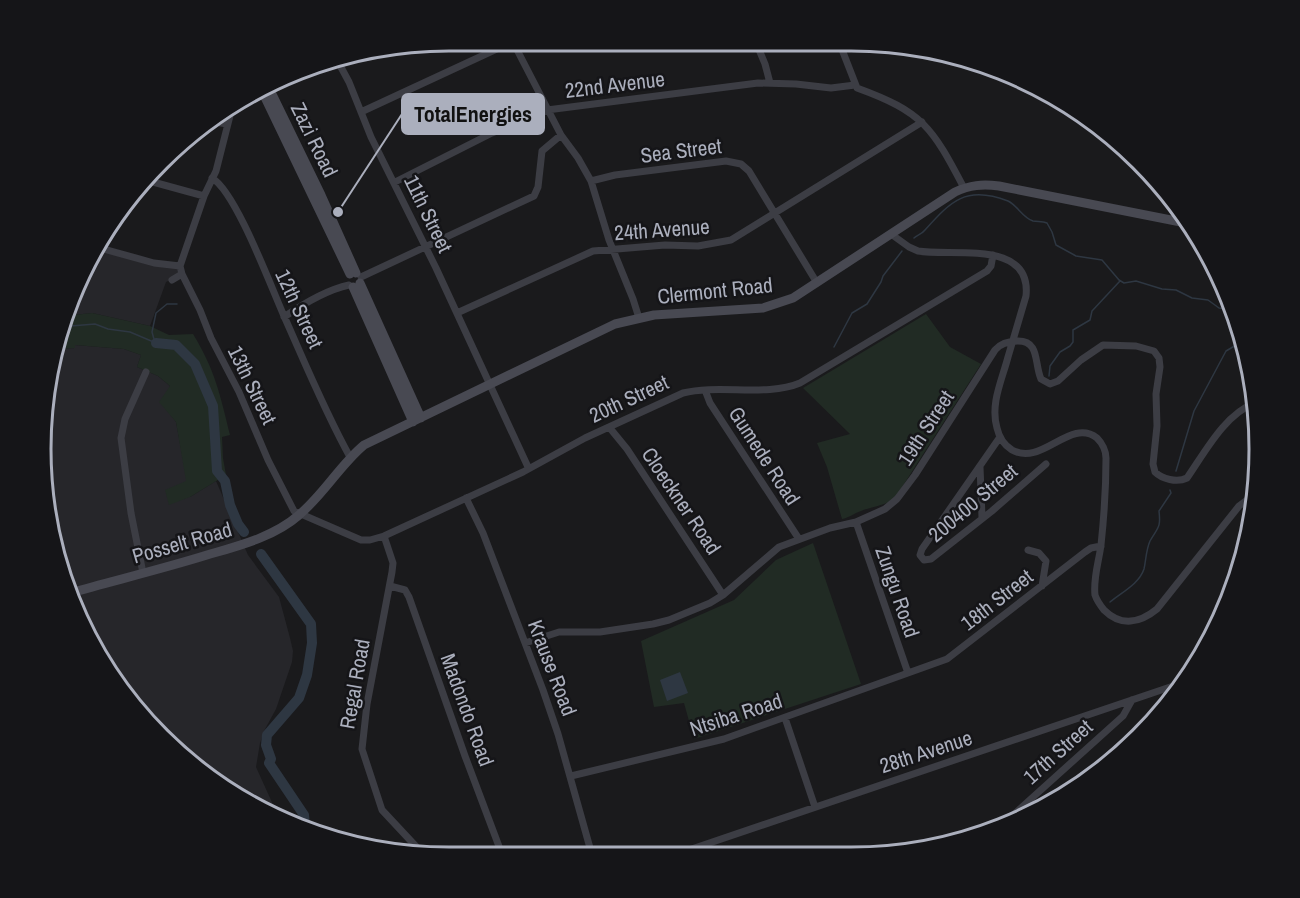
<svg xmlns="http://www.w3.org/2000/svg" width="1300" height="898" font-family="'Archivo Narrow',sans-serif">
  <rect width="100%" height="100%" fill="#1a1a1c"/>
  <!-- built -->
  <path fill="#26262a" d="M99,248l81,18 2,8 -16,8 -16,44 -58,-13 -27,3 7,-24z
    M75,345l49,4 17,6 -4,12 21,9 12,10 -6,20 12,16 14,75 26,-16 32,74 31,42 11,41 3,13 -1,11 -16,47 -12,22 -4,12 -4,24 24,53 -58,-32 -62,-50 -77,-108 -35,-102 -4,-132 13,-47 17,-1z"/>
  <!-- green -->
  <path fill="#212b24" d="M92,313l58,13 19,9 24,-1c22,36 27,60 37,101l-8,2 1,21 3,17 -36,22 -21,8 -4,-15 21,-9 -10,-59 -17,-20 11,-16 -12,-10 -21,-9 4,-12 -17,-6 -49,-4v3l-18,1 8,-33z
    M926,314l24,33 31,17 -86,134c-10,8 -22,8 -34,13 -7,2 -12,7 -19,8l-15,-52 -10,-24 33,-9 -47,-46z
    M813,543l48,141 -167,55 -10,-36 -30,4 -13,-66 93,-41 42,-40z"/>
  <!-- water -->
  <path fill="#2e3742" d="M680,672l8,21 -21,8 -7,-21z"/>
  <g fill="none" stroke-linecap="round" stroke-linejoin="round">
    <!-- stream -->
    <path stroke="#2e3742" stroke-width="1.5" d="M914,238c3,-3 8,-4 11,-8 26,-29 41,-45 83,-29 9,4 15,17 25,20 5,1 9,0 14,2l5,9 4,13 20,11 26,4 17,20 5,3 12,-2 26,8 14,1 16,8 16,2 11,8 10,1 6,5
      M63,324l8,2 24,-2 13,5 22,3 26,11
      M155,343l-3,-11 4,-19 11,-9h10
      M834,347l18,-34 15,-9 14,-22 2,-6 19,-25
      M1049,376l1,-10 10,-14 10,-6 3,-4v-12l17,-10 2,-9 28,-30
      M1176,471l18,-60 32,-60 17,-10
      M1110,602c12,-10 29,-18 34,-33 2,-9 2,-19 6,-28 8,-14 11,-13 9,-30l12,-18 -1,-3"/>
    <!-- river -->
    <path stroke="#2e3742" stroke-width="10" d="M156,343l20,2 19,19 18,42 4,65 8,10 5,24 8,19 6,8
      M261,554l50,70 1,19 -5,32 -8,23 -32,37 -1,10 5,14 -2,4 35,52 1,10 3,6"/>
    <!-- street -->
    <path stroke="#3c3d44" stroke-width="7" d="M513,42l48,93 17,23 13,23 18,59 24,59 6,19
      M757,45l8,19 5,19
      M841,47l16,41c66,24 75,39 107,100
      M336,58l13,24 22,55 65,131 92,199
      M233,104l-17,67 -12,25 -24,70 2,8 18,36 11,28 28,54 29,68 26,51 67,29h9l14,-4 139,-64 62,-34 98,-45c36,-9 84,4 117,-10l187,-112 4,-5 2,-11
      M361,112l151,-70
      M209,121l18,3
      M212,178c24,14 59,109 72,138 21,47 41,96 66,141
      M142,179l62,17
      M591,181l24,-6 111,-14 15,3 8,7 68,112
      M395,182l97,-49 55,-23 211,-27 38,1 35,4 24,-3
      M891,234l18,13 9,4c34,6 114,-12 108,45 -6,20 -12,40 -18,61 -6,23 -18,47 -11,71 2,9 7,17 15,22 30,17 58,-33 85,-12 5,5 9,13 9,20 0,29 -2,59 -5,87 -2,16 -8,33 -6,50 2,6 5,10 9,15 17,17 36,13 53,-1l82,-103 16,-12
      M100,248l54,15 26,3
      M361,277l173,-81 4,-9 4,-36 19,-16
      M172,280l10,-6
      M457,313l136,-62 72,-6 33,1 33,-6 191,-118
      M284,317c19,-13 42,-27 65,-32
      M705,390l5,13 89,136
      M609,427l18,22 96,146
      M1000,437l-78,112 -2,6 4,5 7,-1 61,-48 54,-47
      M980,467l2,50
      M466,498l17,35 60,157 15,44 34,121
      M856,522l52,151
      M384,536l9,27 -1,9 -25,132 -5,45 20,61 42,45
      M1028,550l11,3 7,8 -4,25
      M143,573l-12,-60 -10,-75 4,-19 21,-47
      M390,586l15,4 4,7 56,159 38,101
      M525,643l34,-11h41l53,-8 16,-4 41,-17 13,-8 56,-48 51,-19 26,-6 29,-13 12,-10 18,-24 80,-125c6,-7 14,-9 23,-9 22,0 16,22 23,38l9,5 8,-3 23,-21 22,-15 33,1 18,5 5,7 1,9 -4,27 1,32 -4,38 2,8c7,7 22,11 32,6 18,-26 38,-64 68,-75
      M785,718l30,89
      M571,776l153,-37 223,-80 138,-107 6,-4 10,-2
      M1002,825l121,-109 9,-16
      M677,854l508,-172"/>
    <!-- secondary -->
    <path stroke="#484952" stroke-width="9" d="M269,88l52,107 35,78
      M262,91l88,183
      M360,283l61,135
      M353,287l60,135
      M70,593c46,-13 92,-24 137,-38 31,-9 67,-18 92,-40 25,-21 41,-50 65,-70l251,-121 39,-9 109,-7 30,-10 162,-106c15,-7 27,-8 44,-6l192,38"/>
  </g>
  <g text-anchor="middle" stroke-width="5" stroke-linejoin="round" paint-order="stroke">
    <!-- street labels -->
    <g font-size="21" fill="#abafbd" stroke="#151518">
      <text transform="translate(615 85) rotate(-7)" y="7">22nd Avenue</text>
      <text transform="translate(314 140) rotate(64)" y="7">Zazi Road</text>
      <text transform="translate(681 151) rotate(-7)" y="7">Sea Street</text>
      <text transform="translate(428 214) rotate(64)" y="7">11th Street</text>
      <text transform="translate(662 230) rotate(-4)" y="7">24th Avenue</text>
      <text transform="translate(715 291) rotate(-6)" y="7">Clermont Road</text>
      <text transform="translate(299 309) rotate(65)" y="7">12th Street</text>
      <text transform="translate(252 385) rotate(64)" y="7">13th Street</text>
      <text transform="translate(629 399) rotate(-25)" y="7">20th Street</text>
      <text transform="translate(926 428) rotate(-57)" y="7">19th Street</text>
      <text transform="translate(764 456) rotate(57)" y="7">Gumede Road</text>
      <text transform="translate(681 501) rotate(56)" y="7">Cloeckner Road</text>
      <text transform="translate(973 503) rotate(-40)" y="7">200400 Street</text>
      <text transform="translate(182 543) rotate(-16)" y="7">Posselt Road</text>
      <text transform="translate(897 592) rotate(71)" y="7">Zungu Road</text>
      <text transform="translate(997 600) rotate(-38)" y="7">18th Street</text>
      <text transform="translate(552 668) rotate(69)" y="7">Krause Road</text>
      <text transform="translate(355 684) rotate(-80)" y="7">Regal Road</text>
      <text transform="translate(467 710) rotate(70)" y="7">Madondo Road</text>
      <text transform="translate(736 715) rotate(-18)" y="7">Ntsiba Road</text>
      <text transform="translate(926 752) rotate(-18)" y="7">28th Avenue</text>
      <text transform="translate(1058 752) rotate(-42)" y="7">17th Street</text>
    </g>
  </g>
  <!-- crop -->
  <path d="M0 0H1300V898H0ZM449 51H851A398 398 0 0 1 1249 449V449A398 398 0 0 1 851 847H449A398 398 0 0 1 51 449V449A398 398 0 0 1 449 51Z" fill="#151518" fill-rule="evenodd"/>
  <path fill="none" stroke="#abafbd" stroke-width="3" d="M449 51H851A398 398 0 0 1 1249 449V449A398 398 0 0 1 851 847H449A398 398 0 0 1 51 449V449A398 398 0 0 1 449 51Z"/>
  <!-- callouts -->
  <path fill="none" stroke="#abafbd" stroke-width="2" d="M338 212L402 114"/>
  <circle fill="#abafbd" stroke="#151518" stroke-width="2" cx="338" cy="212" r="6"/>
  <rect fill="#abafbd" stroke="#abafbd" stroke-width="2" x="402" y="94" width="142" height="40" rx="6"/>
  <g font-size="22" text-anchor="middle" font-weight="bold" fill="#111">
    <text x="473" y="122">TotalEnergies</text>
  </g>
</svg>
